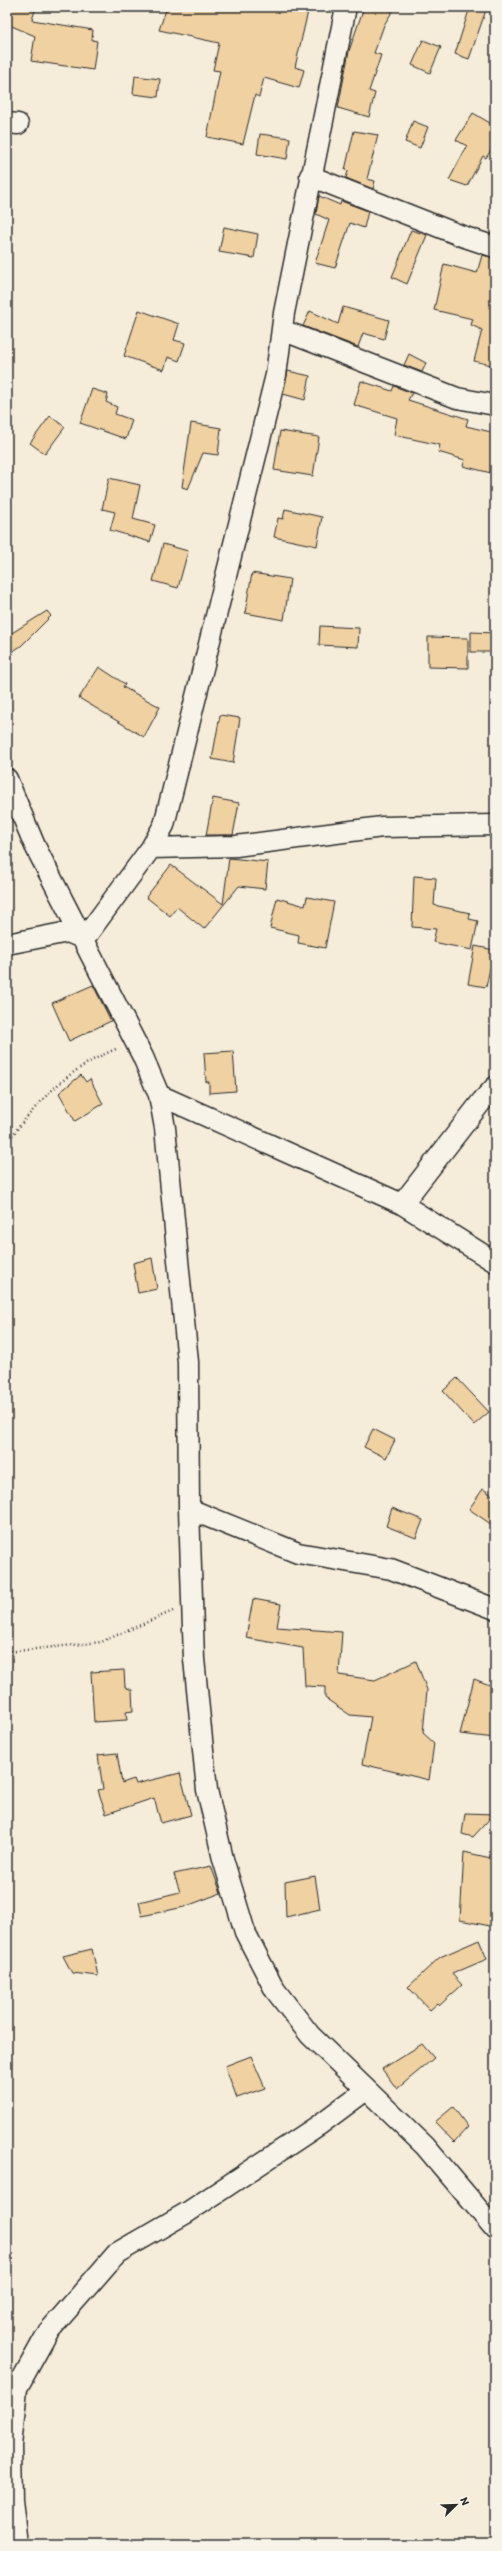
<svg xmlns="http://www.w3.org/2000/svg" width="502" height="2551" font-family="Itim,sans-serif">
  <rect width="100%" height="100%" fill="#f5ecda"/>
  <filter id="ink" filterUnits="userSpaceOnUse"><feTurbulence type="fractalNoise" baseFrequency=".025" numOctaves="2"/><feDisplacementMap in="SourceGraphic" scale="8" xChannelSelector="R" yChannelSelector="G"/><feConvolveMatrix kernelMatrix="1 2 1 2 8 2 1 2 1" color-interpolation-filters="sRGB"/></filter>
  <g filter="url(#ink)">
    <!-- building -->
    <path fill="#efd1a2" stroke="#2b2b2b" d="M7,7h29l-4,13 61,10 -1,10 5,1 -4,29 -62,-9 4,-25 -28,-12z
      M167,7h142l-14,60 9,3 -5,18 -35,-10 -5,19 -4,-2 -12,49 -36,-7 13,-66 -7,-1 6,-27 -60,-13z
      M364,7h31l-11,18 -10,28 7,2 -12,36 6,2 -6,24 -31,-9 11,-57z
      M470,7h17l-18,52 -14,-5z
      M423,40l18,7 -11,26 -18,-8z
      M135,76l25,3 -2,18 -25,-3z
      M473,113l22,13v18l-9,14 -3,-2 -16,30 -18,-6 18,-34 -11,-6z
      M413,121l15,6 -8,21 -15,-6z
      M354,131l24,4 -11,44 8,2 -2,8 -27,-11 2,-7 -3,-1z
      M260,134l30,4 -3,21 -30,-5z
      M319,196l21,9 1,-4 27,10 -4,17 -14,-5 -15,45 -20,-5 14,-43 -13,-6z
      M224,227l34,7 -4,24 -35,-6z
      M411,230l16,5 -20,49 -15,-7z
      M482,255l13,3v108l-21,-5 8,-31 -11,-5 2,-6 -39,-9 10,-46 33,9z
      M343,307l46,13 -5,19 -21,-6 -5,14 -55,-21 7,-15 28,13z
      M139,310l40,14 -5,16 11,3 -6,18 -11,-4 -4,13 -40,-14z
      M409,354l17,9 -4,9 -18,-7z
      M288,371l22,5 -5,24 -22,-6z
      M361,381l31,10 2,-5 18,7 -4,7 60,19 -2,7 29,7v41l-32,-8 2,-6 -27,-8 2,-7 -46,-10 3,-17 -43,-13z
      M92,389l16,5 -2,8 11,5 -2,7 17,6 -6,19 -46,-16z
      M50,416l15,11 -20,27 -15,-11z
      M191,423l30,5 -3,27 -15,-2 -15,36 -6,-2z
      M280,431l39,6 -6,39 -39,-6z
      M109,478l31,7 -7,34 22,6 -5,17 -40,-12 5,-18 -13,-3z
      M285,509l37,8 -5,29 -43,-9 4,-19 5,1z
      M163,544l25,7 -10,37 -25,-7z
      M252,573l38,6 -6,41 -39,-7z
      M47,611l4,5 -30,30 -14,9v-19z
      M320,626l39,2 -1,19 -39,-2z
      M471,632l24,1v19h-24z
      M428,637l40,1v30l-40,-1z
      M99,667l26,17 -2,3 37,20 -16,30 -65,-39z
      M220,715l20,3 -7,45 -21,-4z
      M213,798l26,5 -6,32h-27z
      M229,858l39,4 -3,27 -26,-3 -35,43 -27,-22 -7,9 -24,-19 25,-32 52,39z
      M414,876l22,2 -2,27 36,8 -1,6 9,2 -6,29 -39,-8 3,-13 -24,-2z
      M307,897l27,5 -9,46 -27,-5 1,-8 -29,-7 7,-30 28,8z
      M475,946l19,4 -8,37 -18,-3z
      M93,985l18,36 -42,20 -17,-38z
      M233,1051l3,40 -27,2v-11h-3l-2,-29z
      M81,1075l5,7 4,-3 13,25 -28,17 -16,-28z
      M152,1258l5,31 -19,4 -5,-30z
      M457,1378l32,34 -15,13 -31,-34z
      M373,1429l22,11 -9,18 -22,-11z
      M483,1489l12,8v30l-26,-18z
      M392,1508l31,12 -7,18 -30,-12z
      M253,1599l28,5 -4,23 65,5 -3,43 36,5 41,-19 11,29 -4,43 11,10 -5,37 -67,-16 9,-47 -21,-2 -25,-17v-11l-20,-1 -2,-38 -57,-10z
      M124,1670l1,17 7,3 1,21 -7,1 1,8 -33,2 -3,-50z
      M474,1679l21,8v51l-35,-4z
      M117,1753l5,30 12,-4 2,5 44,-11 11,42 -30,8 -7,-25 -48,16 -8,-24 5,-1 -5,-34z
      M465,1813l29,1 -21,23 -11,-3z
      M464,1852l31,7v68l-35,-7z
      M211,1866l10,27 -37,14 -42,9 -3,-14 41,-10 -6,-18z
      M315,1876l5,33 -34,8 -1,-35z
      M479,1940l8,19 -35,15 10,11 -22,20 -2,-2 -8,7 -22,-23 32,-30z
      M92,1949l6,27 -26,-3 -9,-17z
      M422,2044l12,14 -37,31 -15,-20z
      M251,2056l14,32 -28,10 -12,-32z
      M453,2107l15,20 -14,15 -19,-20z"/>
    <g fill="none" stroke-linecap="round" stroke-linejoin="round">
      <defs>
        <path id="minor" d="M7,123l11,1
          M310,176l152,60 33,11
          M282,330l175,68 38,7
          M7,779l28,67 108,211 16,38 6,33 23,234 1,147 5,150 13,131 16,69 22,73 30,58 35,45 115,111 70,83
          M151,848l85,-2 146,-19 113,-2
          M7,944l61,-12 16,7 67,-91 13,-23 112,-450 8,-62 62,-306
          M159,1095l243,109 93,58
          M402,1204l80,-103 13,-14
          M189,1509l109,44 93,16 104,40
          M17,2544l-5,-43 -1,-55 6,-58 31,-56 69,-79 71,-41 131,-87 47,-35"/>
      </defs>
      <!-- minor casing -->
      <use href="#minor" stroke="#2b2b2b" stroke-width="23"/>
      <!-- path -->
      <path stroke="#2b2b2b" stroke-width="2.5" stroke-dasharray="1 3" stroke-linecap="butt" d="M7,1142c33,-42 58,-72 109,-93
        M7,1652l94,-10 72,-31"/>
      <!-- minor -->
      <use href="#minor" stroke="#f7f3e8" stroke-width="20"/>
    </g>
  </g>
  <!-- margin -->
  <rect width="502" height="2551" fill="none" stroke="#f7f3e8" stroke-width="24"/>
  <rect x="12" y="12" width="478" height="2527" fill="none" stroke="#2b2b2b" stroke-width="1.5" filter="url(#ink)"/>
  <!-- north arrow -->
  <g transform="translate(456 2505) rotate(67)" stroke="#f7f3e8" stroke-width="3" paint-order="stroke">
  <path d="M0-3L7 15L0 10L-7 15Z" fill="#2b2b2b"/>
  <text y="-6" font-size="11" font-weight="bold" text-anchor="middle" fill="#2b2b2b">N</text>
  </g>
</svg>
